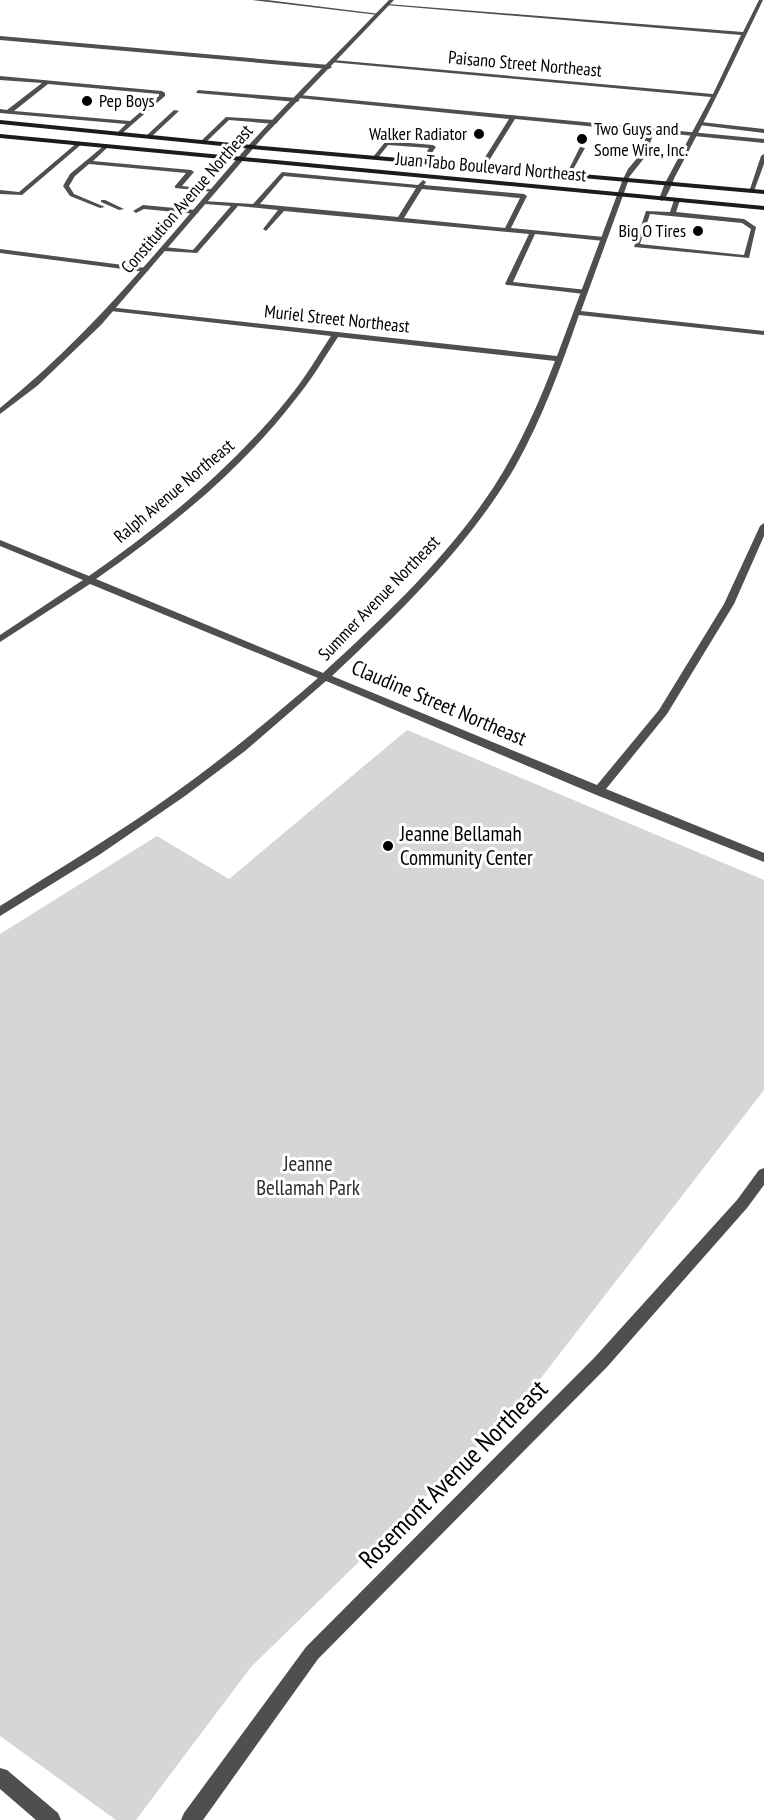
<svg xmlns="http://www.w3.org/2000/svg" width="764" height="1820" font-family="'PT Sans Narrow',sans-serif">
  <rect width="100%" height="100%" fill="#fff"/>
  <!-- green -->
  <path fill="#d6d6d6" d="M407,730l357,150v210l-244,315 -269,262 -115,153h-20l-116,-84v-802l157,-98 72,43z"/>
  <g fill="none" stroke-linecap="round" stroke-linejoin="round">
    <!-- service -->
    <path fill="#4f4f4f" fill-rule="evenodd" d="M0,76l162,15 3,2v3l-46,40 -3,-2 10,-10 -126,-11v-4l7,1 35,-27 -42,-3zM48,84l111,10v2l-29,25 -116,-10z
      M198,90l99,8 3,2 -3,2 -101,-9z
      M300,95l464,44v4l-110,-11 -9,25 -19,24 -3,-2 5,-10 11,-13 9,-24 -133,-13 -30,48 -3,2 -3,-2 30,-48 -211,-21z
      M174,110l5,1 -29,27h-4v-2z
      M226,117l49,3 3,2 -3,2 -46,-4 -24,23h-4v-2z
      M701,122l63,7v4l-65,-8z
      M386,141l47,4 3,2 -12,17 -3,-2 8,-14 -41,-3 -11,14h-4v-2z
      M78,142l5,1 -61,52 -22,-1v-4l19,2z
      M106,144l2,3 -15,14 98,9 3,2 -12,14 35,4 -3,2 -39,-4v-2l11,-13 -97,-9 -14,12 -6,10 5,8 31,13 -5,1 -30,-12 -7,-10 7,-12z
      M580,147l5,1 -15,27h-4z
      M764,154v10l-10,27 -5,1 12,-36z
      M282,172l136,13 5,-5 3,2 -2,3 100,9 3,2 -16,32 93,9 3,2 -3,2 -69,-7 -22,48 74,8 1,2 -4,2 -77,-9 -2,-1 24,-50 -245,-23 -18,20 -3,-2 15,-19 -40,-4 -41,47 -33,-2 -3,-2 3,-2 29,3 38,-44 -26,-2 -3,-2 1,-1 50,3zM284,176l132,12 -18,29 -138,-13zM422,189l98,9 -15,30 -101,-10z
      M677,198l3,2 -4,12 68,7 12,8 -7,31 -115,-11 12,-36 24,1 4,-12zM650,214l92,9 9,6 -7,26 -104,-11z
      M101,200h4l19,9 -5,1 -18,-8z
      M143,205l53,5 3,2 -3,2 -52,-5 -8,4 -3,-2z"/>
    <!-- minor -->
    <path fill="#4f4f4f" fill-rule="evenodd" d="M252,0h15l113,14 -2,1z
      M759,0h4c-28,58 -55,116 -86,173 -5,8 -8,23 -15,28l-3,-2 6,-16 46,-86 -381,-35 3,-2 380,34 28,-59 -356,-30 2,-1 356,28z
      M0,36l329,29 3,2 -3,2 -329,-29z
      M626,177l3,2 -48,132 183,20v4l-185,-20c-18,52 -37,104 -64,152 -47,80 -116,146 -183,209l265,109 62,-75 65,-106 36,-78 4,-3v13l-30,68 -67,110 -61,75 158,64v9l-170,-68 -268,-113 -81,70 -60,45 -86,59 -99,61v-10c59,-37 119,-73 176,-114 49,-35 96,-74 142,-114l-228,-94 -90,58v-7l83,-55 -83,-34v-6l89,36c72,-50 142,-107 198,-176 17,-20 30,-43 44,-64l-220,-25 -4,-2 1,-2 449,49 66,-177zM338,337l217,24c-17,44 -36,87 -62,127 -46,70 -108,128 -170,185l-227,-94c72,-50 144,-108 198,-178 17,-20 30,-43 44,-64z
      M0,249l146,19 3,2 -3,2 -146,-19z
      M764,1168v17l-17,23 -140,159 -289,292 -115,161h-22l3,-7 122,-166 289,-290 142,-157 22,-30z
      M0,1768l7,2 51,43 3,7h-25l-36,-31z"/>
    <!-- tertiary -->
    <path fill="#4f4f4f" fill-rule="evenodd" d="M389,0h5l-130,136 -163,189 -64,61 -37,28v-6c92,-74 164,-165 241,-254 47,-53 99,-103 148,-154z"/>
    <!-- secondary -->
    <path fill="#1c1c1c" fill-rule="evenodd" d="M0,120l252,25 512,45v4l-512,-45 -252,-25z
      M0,134l764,72v4l-764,-72z"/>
  </g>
  <!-- markers -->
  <g fill="#000" stroke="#fff" stroke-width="2">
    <circle cx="87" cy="101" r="6"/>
    <circle cx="479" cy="134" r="6"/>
    <circle cx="582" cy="139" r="6"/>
    <circle cx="698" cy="231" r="6"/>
    <circle cx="388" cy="846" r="6"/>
  </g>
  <g text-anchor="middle" stroke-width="6" stroke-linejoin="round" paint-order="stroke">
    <!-- far-street labels -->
    <g font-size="18" fill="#000" stroke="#fff">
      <text transform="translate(525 64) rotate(5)" y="6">Paisano Street Northeast</text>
      <text transform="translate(491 167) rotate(5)" y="6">Juan Tabo Boulevard Northeast</text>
      <text transform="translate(187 199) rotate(-49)" y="6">Constitution Avenue Northeast</text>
      <text transform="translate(337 319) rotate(6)" y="6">Muriel Street Northeast</text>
      <text transform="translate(174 491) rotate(-40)" y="6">Ralph Avenue Northeast</text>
      <text transform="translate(379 598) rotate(-46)" y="6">Summer Avenue Northeast</text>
    </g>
    <!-- far-poi labels -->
    <g font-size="18" fill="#000" stroke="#fff" text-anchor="start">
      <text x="99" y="107">Pep Boys</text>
      <text x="594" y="135">Two Guys and<tspan x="594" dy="21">Some Wire, Inc.</tspan></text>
      <text x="467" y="140" text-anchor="end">Walker Radiator</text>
      <text x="686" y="237" text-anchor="end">Big O Tires</text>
    </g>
    <!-- street labels -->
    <g font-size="21" fill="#000" stroke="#fff">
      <text transform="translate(439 703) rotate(23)" y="7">Claudine Street Northeast</text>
    </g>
    <!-- poi labels -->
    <g font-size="21" fill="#000" stroke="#fff" text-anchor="start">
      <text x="400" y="841">Jeanne Bellamah<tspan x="400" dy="24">Community Center</tspan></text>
    </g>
    <!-- park labels -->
    <g font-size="21" fill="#2d2d2d" stroke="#fff">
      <text x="308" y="1171">Jeanne<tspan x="308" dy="24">Bellamah Park</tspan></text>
    </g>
    <!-- near-street labels -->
    <g font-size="26" fill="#000" stroke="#fff">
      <text transform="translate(453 1474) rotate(-45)" y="9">Rosemont Avenue Northeast</text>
    </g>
  </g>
</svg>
